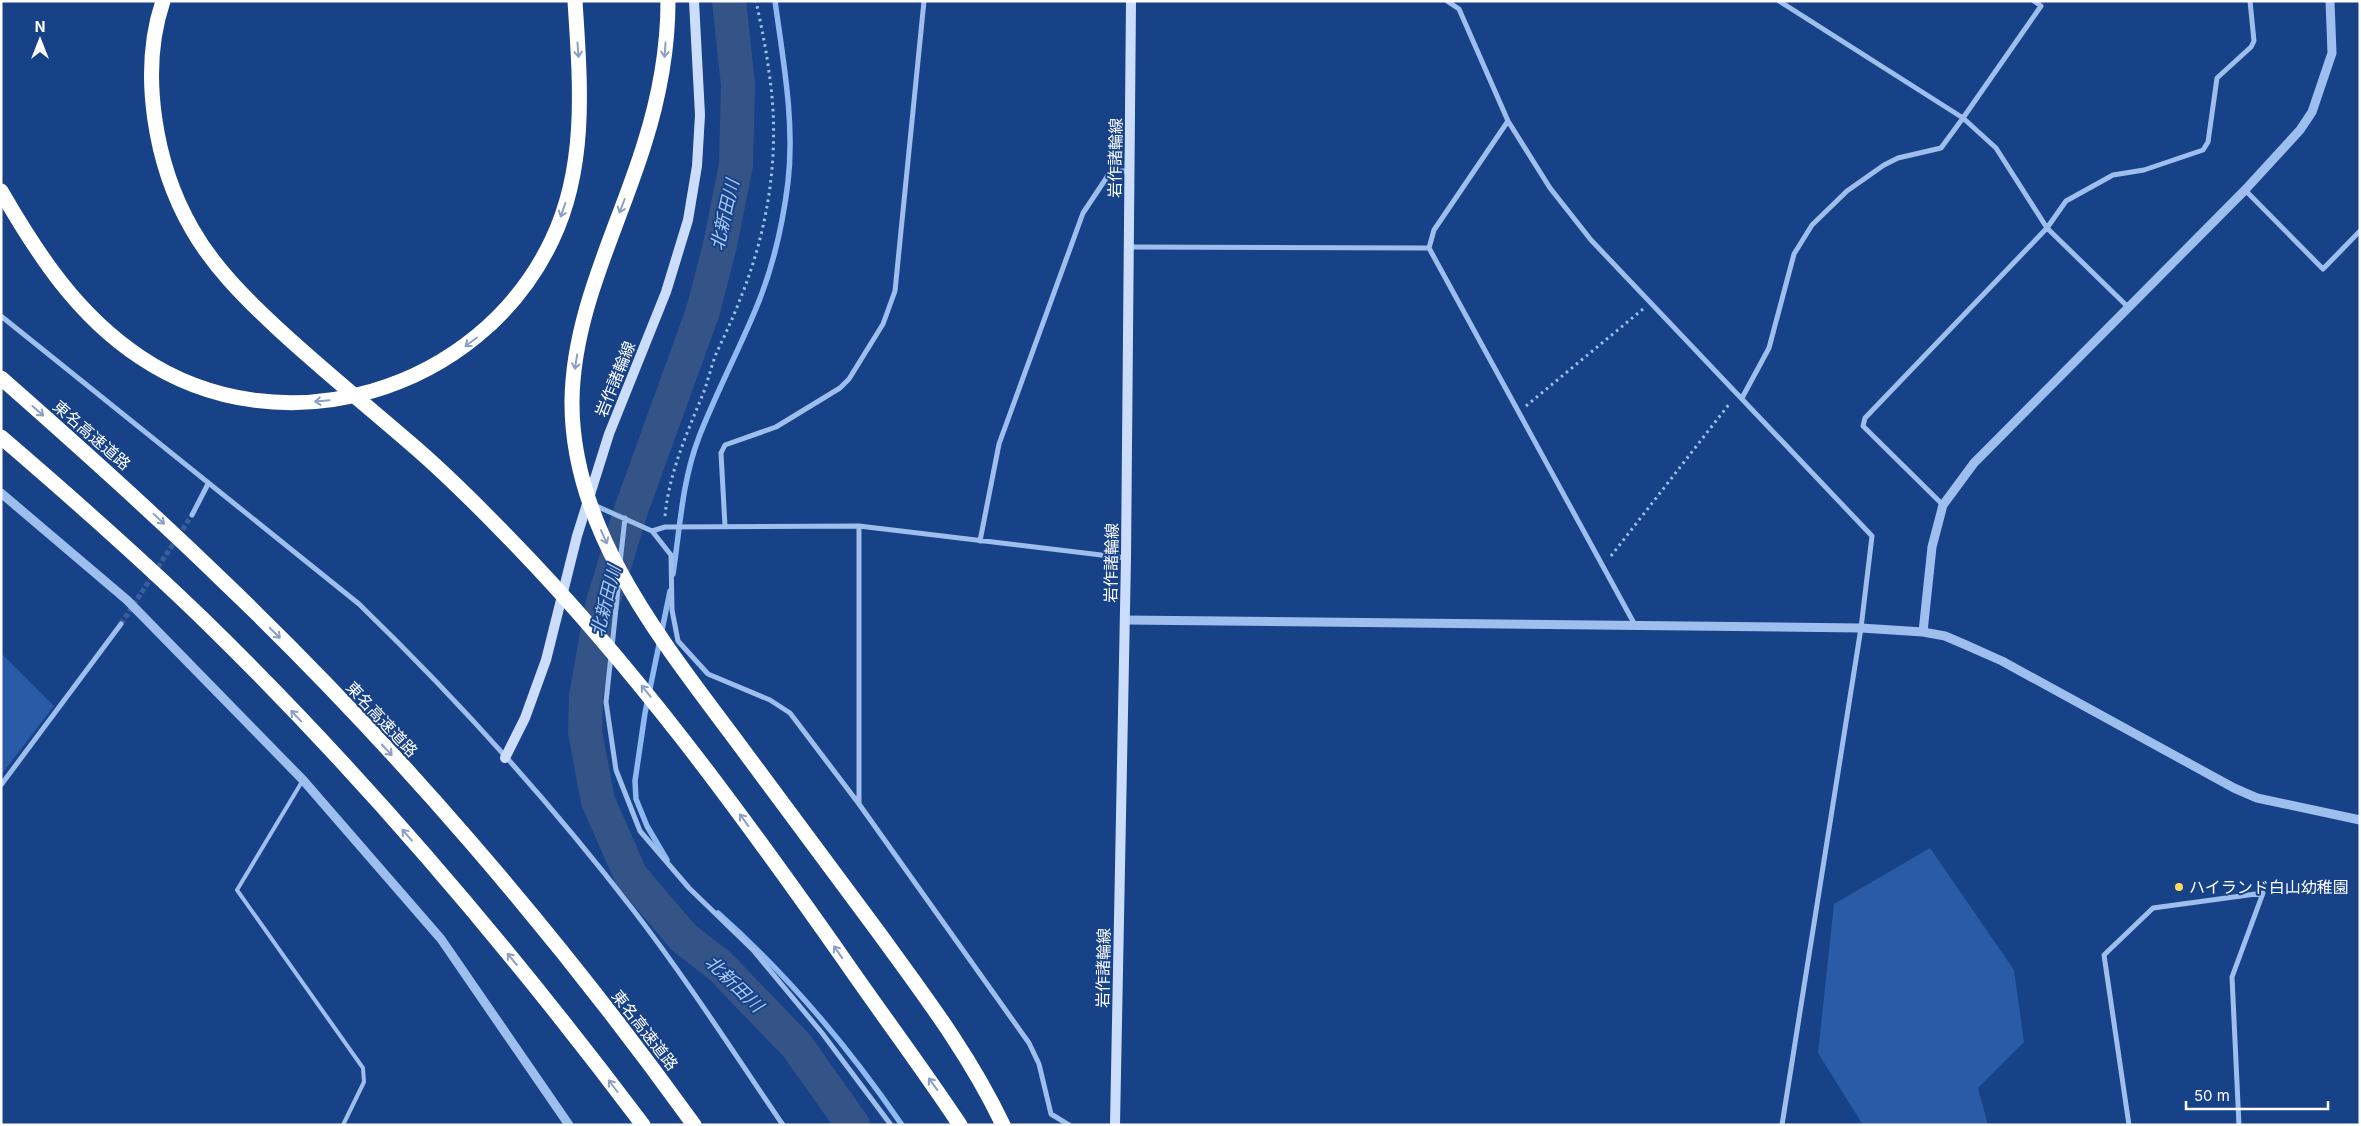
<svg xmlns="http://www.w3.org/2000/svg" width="2361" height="1126" font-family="Inter,'Noto Sans JP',sans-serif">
  <rect width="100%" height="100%" fill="#174288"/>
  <!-- green -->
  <path fill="#295ba7" d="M1,653l53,53 -53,69z
    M1930,848l84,122 10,72 -46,46 10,37h-125l-45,-72 16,-149z"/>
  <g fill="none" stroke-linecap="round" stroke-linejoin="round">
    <!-- stream -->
    <path stroke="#90b8f1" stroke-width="5.5" d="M673,574c7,-46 9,-93 26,-137 17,-44 40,-87 58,-131 16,-39 26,-83 31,-124 7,-60 -5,-122 -13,-181
      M667,860l-20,-34 -11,-27 -1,-18 10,-68 25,-122
      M718,913c70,62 131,135 184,212"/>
    <!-- river -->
    <path stroke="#345488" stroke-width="34" d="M729,1l9,84 -2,80 -16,80 -17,66 -72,199 -29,96 -16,90 -1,36 13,69 33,75 53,62 36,28 77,80 56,79"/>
    <!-- minor-tunnel -->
    <path stroke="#3a5e9a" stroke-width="5" stroke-dasharray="5 2.5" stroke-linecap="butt" d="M121,624l71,-109"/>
    <!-- path -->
    <path stroke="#9ebeee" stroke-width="3" stroke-dasharray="2.5 4" stroke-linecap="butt" d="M1526,406l117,-97
      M665,516c4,-43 22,-83 38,-122 5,-13 8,-27 13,-40 8,-17 16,-34 23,-52 30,-73 42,-152 30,-230 -3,-24 -8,-47 -13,-71
      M1611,556l119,-153"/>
    <!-- service -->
    <path stroke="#9ebeee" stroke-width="4" d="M303,780l-66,110 126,178 1,14 -21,43"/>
    <!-- minor -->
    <path stroke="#9ebeee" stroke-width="5" d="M1447,1l12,8 49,112 42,67 41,52 281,296 -11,92 -79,497
      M1779,1l184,117 78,-112 -7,-5
      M1508,121l-74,109 -5,18 206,377
      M2245,190l78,79 37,-38
      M1129,247l300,1
      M1,316l358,288c99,96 191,198 275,307 53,69 100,142 149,214
      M1742,398l27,-50 25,-94 18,-29 35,-34 37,-26 14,-7 43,-10 22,-30 33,30 51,80 82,80
      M594,505l58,26 19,24 1,55 6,31 30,33 62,26 20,13 69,91 170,239 10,21 12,50 18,11
      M1943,505l-80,-79 2,-8 182,-190 19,-27 47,-26 31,-5 59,-20 5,-8 9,-64 34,-31 3,-6 -4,-40
      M192,515l16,-31
      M725,526l-4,-73 4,-8 51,-18 64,-39 9,-9 34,-55 12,-33 29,-290
      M652,531l13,-4 194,-1 267,32
      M980,541l19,-97 84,-231 28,-42h19
      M620,563l5,-45
      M612,647l7,-68
      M611,656l-5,46 10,68 24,61 49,57 64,62 69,83 69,92
      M1,785l120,-161
      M859,803v-277
      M2129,1125l-25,-170 49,-47 110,-15 -31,84 7,148"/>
    <!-- tertiary -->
    <path stroke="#9ebeee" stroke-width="9" d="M1,493l126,107 176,180 138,159 128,186
      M1125,620l736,8 62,4 22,4 21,9 36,16 232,127 23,10 103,22
      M1923,632l9,-85 11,-42 31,-42 271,-273 55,-60 12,-18 20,-59 -2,-52"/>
    <!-- secondary -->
    <path stroke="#cbddfa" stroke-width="10" d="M505,758l20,-40 21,-58 31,-124 32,-102 57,-142 22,-72 9,-54 3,-51 -6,-114
      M1115,1125l11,-567 5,-557"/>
    <!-- motorway -->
    <path stroke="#fff" stroke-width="15" d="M1,191c37,64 76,124 139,166 141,95 340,35 412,-117 36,-75 28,-159 23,-239
      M1,378c75,66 149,132 220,201 171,163 335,354 473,546
      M1,437c70,60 138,120 204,184 159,155 304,326 438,504"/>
    <!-- motorway-bridge -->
    <path stroke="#fff" stroke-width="15" d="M163,1c-24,71 -8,164 29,228 21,37 52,68 83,97 44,41 90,78 135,117 34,29 67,62 98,94 127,130 233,276 337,424 38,55 78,108 115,164
      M668,1c0,49 -9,97 -24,144 -26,84 -71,166 -72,256 -1,129 90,240 163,338 48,65 96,129 144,194 45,62 91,122 124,192"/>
  </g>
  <!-- one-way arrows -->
  <defs><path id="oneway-shaft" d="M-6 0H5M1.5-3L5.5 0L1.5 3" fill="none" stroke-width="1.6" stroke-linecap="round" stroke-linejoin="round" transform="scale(1.25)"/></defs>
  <g stroke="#8ba0c4">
    <use href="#oneway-shaft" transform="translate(578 50) rotate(86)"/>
    <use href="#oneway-shaft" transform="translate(665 50) rotate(94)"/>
    <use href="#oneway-shaft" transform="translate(622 206) rotate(111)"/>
    <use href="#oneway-shaft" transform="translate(563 210) rotate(109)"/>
    <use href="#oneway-shaft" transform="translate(471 342) rotate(143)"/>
    <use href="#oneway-shaft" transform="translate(576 362) rotate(99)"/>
    <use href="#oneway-shaft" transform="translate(322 401) rotate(175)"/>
    <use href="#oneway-shaft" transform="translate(38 411) rotate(41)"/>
    <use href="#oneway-shaft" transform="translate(159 519) rotate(43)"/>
    <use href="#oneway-shaft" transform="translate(604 537) rotate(66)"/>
    <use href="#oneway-shaft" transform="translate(275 633) rotate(45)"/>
    <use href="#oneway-shaft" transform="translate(646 691) rotate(-129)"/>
    <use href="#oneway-shaft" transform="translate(296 716) rotate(-134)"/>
    <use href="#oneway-shaft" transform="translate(387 750) rotate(47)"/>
    <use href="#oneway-shaft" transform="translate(744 820) rotate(-126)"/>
    <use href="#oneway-shaft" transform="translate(407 835) rotate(-131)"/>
    <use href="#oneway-shaft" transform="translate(838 952) rotate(-125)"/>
    <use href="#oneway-shaft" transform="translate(512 959) rotate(-129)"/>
    <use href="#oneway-shaft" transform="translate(933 1084) rotate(-126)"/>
    <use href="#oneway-shaft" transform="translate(613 1086) rotate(-127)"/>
  </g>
  <!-- markers -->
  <circle fill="#ffd95b" stroke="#174288" stroke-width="2" cx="2179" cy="887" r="5"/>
  <g text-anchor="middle" stroke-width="4" stroke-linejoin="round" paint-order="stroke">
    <!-- street labels -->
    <g font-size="16" fill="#fff" stroke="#174288">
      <text transform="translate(1115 158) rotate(-89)" y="6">岩作諸輪線</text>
      <text transform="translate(615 379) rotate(-68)" y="6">岩作諸輪線</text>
      <text transform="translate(92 435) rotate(41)" y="6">東名高速道路</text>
      <text transform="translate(1111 563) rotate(-89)" y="6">岩作諸輪線</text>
      <text transform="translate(382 719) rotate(47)" y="6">東名高速道路</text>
      <text transform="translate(1103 968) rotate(-89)" y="6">岩作諸輪線</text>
      <text transform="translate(645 1030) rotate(52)" y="6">東名高速道路</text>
    </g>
    <!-- poi labels -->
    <g font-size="16" fill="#fff" stroke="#174288" text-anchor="start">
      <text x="2189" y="893">ハイランド白山幼稚園</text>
    </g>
    <!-- water labels -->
    <g font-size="18" font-style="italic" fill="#aac8f5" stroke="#174288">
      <text transform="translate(725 215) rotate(-77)" y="6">北新田川</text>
      <text transform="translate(606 601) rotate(-76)" y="6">北新田川</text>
      <text transform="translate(734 984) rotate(44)" y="6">北新田川</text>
    </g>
  </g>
  <!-- border -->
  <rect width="2361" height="1126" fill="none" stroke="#ffffff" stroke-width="5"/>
  <!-- north arrow -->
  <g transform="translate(40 40)" stroke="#174288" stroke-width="4" paint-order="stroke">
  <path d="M0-4L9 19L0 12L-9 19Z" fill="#ffffff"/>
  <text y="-8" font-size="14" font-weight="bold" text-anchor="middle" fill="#ffffff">N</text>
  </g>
  <!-- scale -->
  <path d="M2186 1101v8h142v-8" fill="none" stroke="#ffffff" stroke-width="2.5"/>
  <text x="2194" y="1101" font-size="15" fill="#ffffff" stroke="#174288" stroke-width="4" paint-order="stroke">50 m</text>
</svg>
